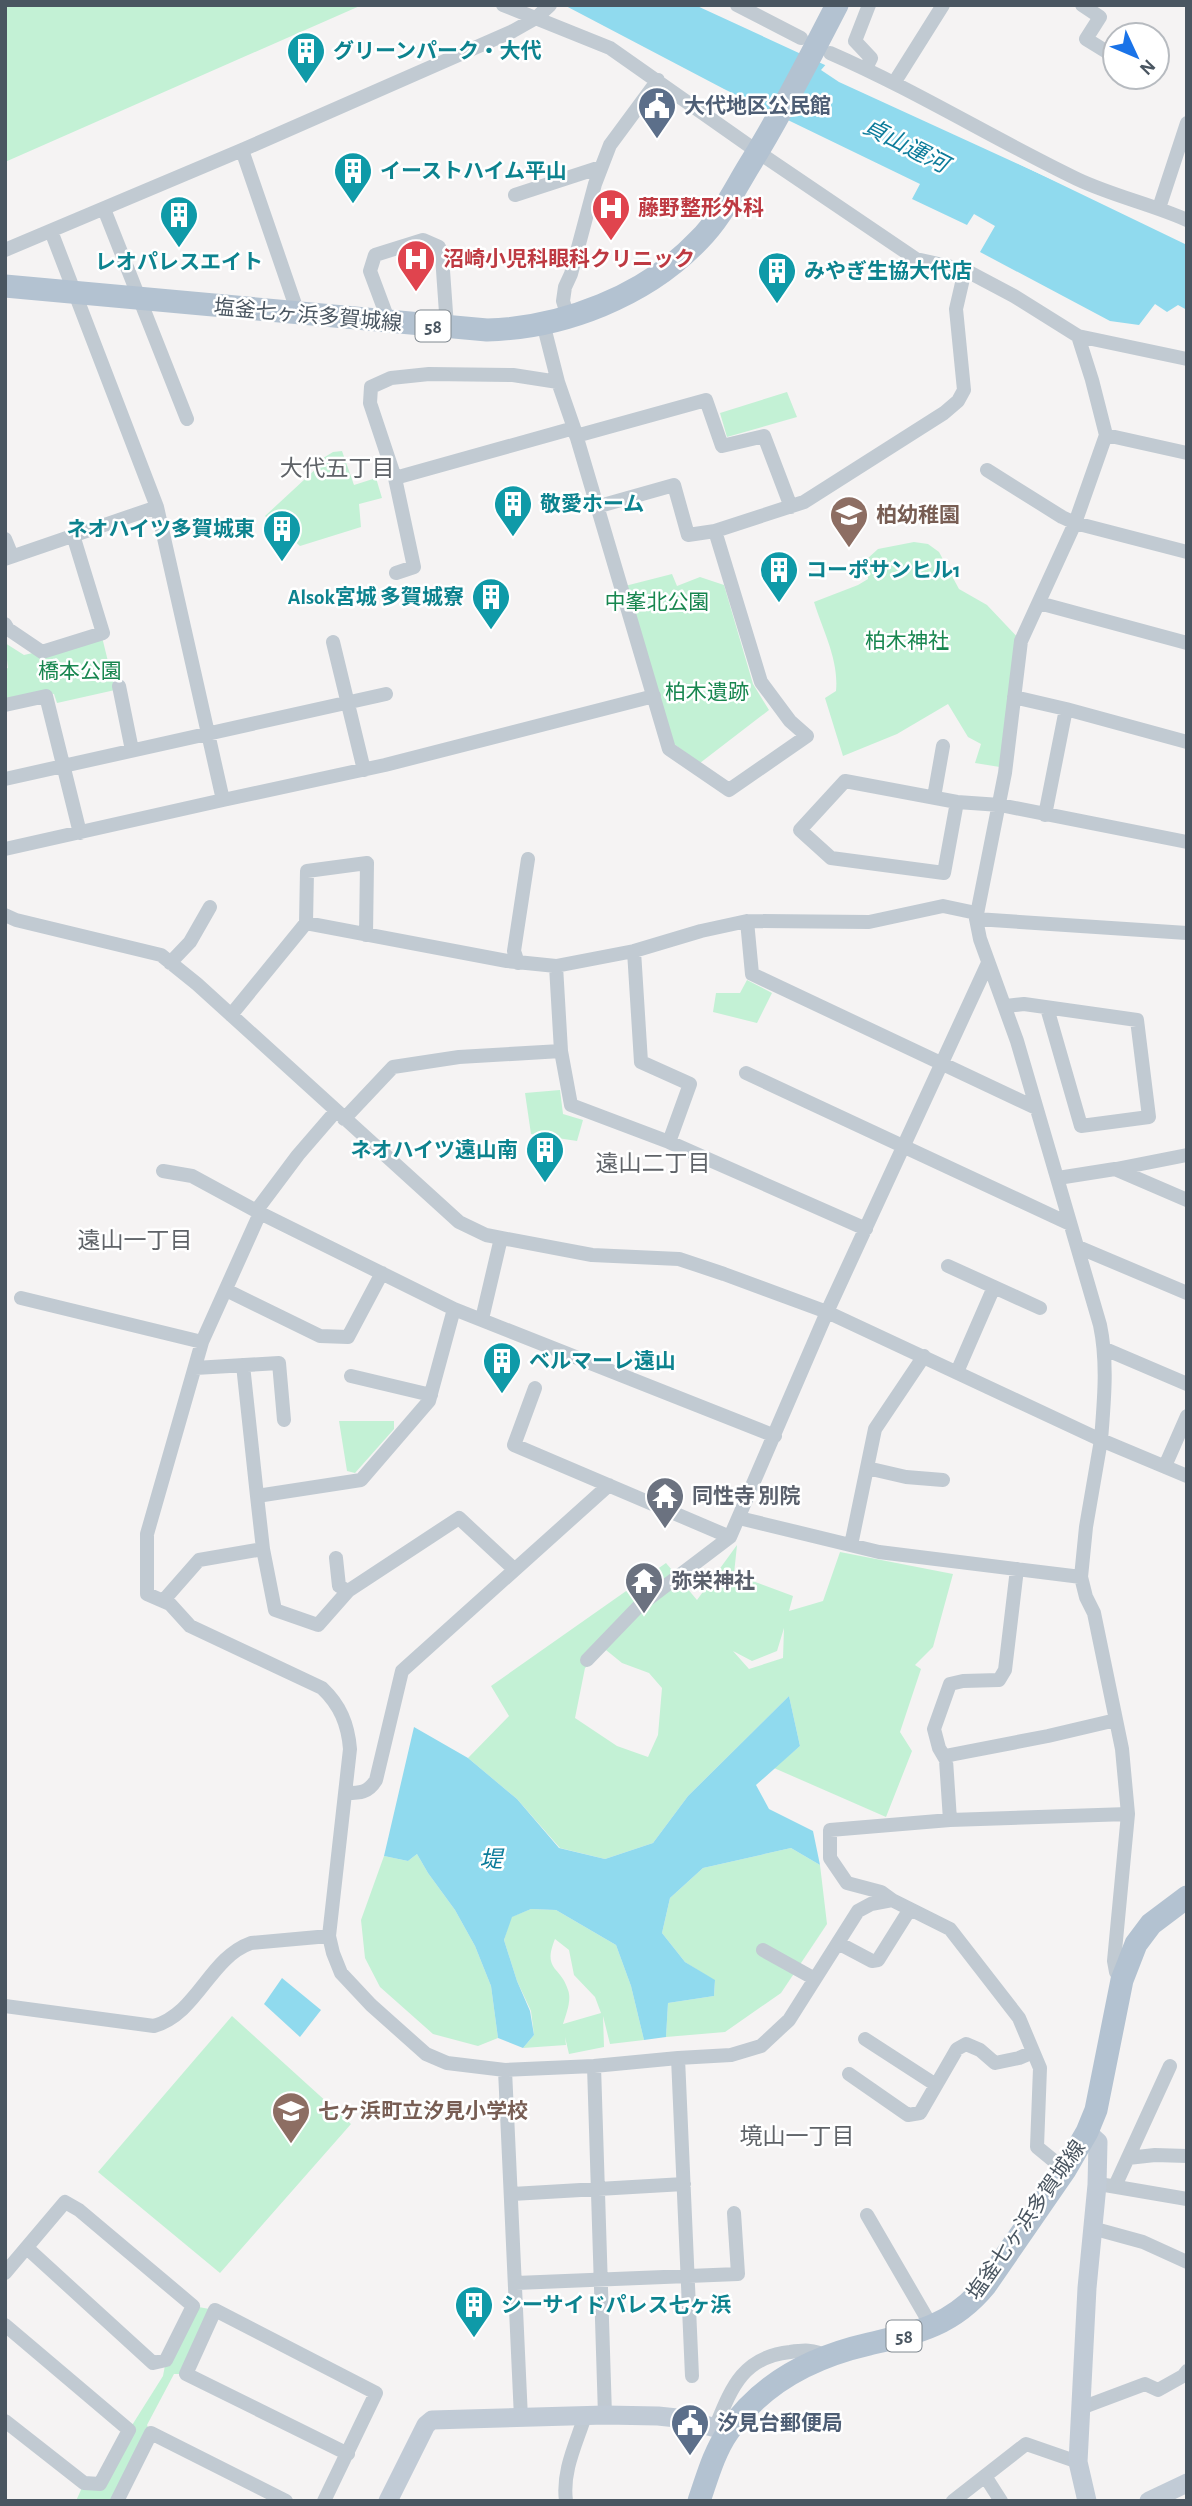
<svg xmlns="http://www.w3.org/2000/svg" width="1192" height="2506" font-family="'Alegreya Sans','Noto Sans JP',sans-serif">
  <rect width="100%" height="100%" fill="#f5f3f3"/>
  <!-- green -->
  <path fill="#c3f1d5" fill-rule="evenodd" d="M5,5h357l-357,157z
    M787,392l10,25 -70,20 -7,-24z
    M342,451l12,34 22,-7 6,20 -23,6 2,23 -61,19 -35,-30 54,-50 1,-6 13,-8z
    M914,542l14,2 11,8 20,37 28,16 34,36 -15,127 -31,-5 6,-19 -13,-7 -20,-33 -51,30 -54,22 -18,-58 11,-7c3,-31 -13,-60 -22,-89l44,-17 10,-6 -1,-20 11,-10z
    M672,574l5,12 23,-9 24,8 29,99 16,26 -69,53 -26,-19 -49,-158z
    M102,637l13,53 -58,13 -3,-9 -8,-1 -39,9 -2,-33 3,-1 -3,-25 19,12z
    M747,980l25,13 -15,30 -44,-11 3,-19h24z
    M560,1090l3,24 20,6 -6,21 -46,-7 -6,-41z
    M339,1421h55v8l-39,44 -8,-2z
    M737,1545l-3,29 59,22 -4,15 34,-10 17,-49 113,22 -20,73 -18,18 6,4 -21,63 12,19 -26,66 -112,-49 26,-22 -11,-50 -101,100 -35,47 -48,16 -45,-11 -43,-49 -49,-41 41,-42 -18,-30 175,-123 31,37zM784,1628l-1,30 -34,11 -16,-18 19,10 25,-10zM606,1650l16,13 27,10 13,15 -4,47 -10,22 -31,-11 -42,-28 10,-50z
    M791,1848l29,17 7,59 -46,69 -56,39 -59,5 2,-34 46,-7 1,-15 -30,-19 -23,-29 8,-35 33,-30z
    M417,1854l11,19 27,37 20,36 16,40 7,52 -20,8 -45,-12 -53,-47 -15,-29 -4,-38 23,-64 24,5z
    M531,1909l25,1 60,35 15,41 13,54 -34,4 -7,-28 1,31 -35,7 -4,-17 1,8 -43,3 11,-13 -3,-24 -14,-30 -13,-41 7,-23zM555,1939l14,11 5,25 21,22 6,16 -38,11c3,-10 9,-24 5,-34 -7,-24 -26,-19 -13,-51z
    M232,2016l119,108 -131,149 -122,-101z
    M193,2306l22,4 -29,64h-12l-27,51 4,8 -34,68h-41l8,-18h17l28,-53 34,-54 3,-16z"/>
  <!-- water -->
  <path fill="#90daee" d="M564,5h131l143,66 183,94 166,80v65l-9,-5 -11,7 -12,-8 -16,21 -29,-4 -130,-69 15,-26 -21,-12 -7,11 -55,-26 8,-15 -196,-95z
    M789,1696l11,50 -44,39 13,24 44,22 7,34 -29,-17 -88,20 -33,30 -8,35 23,29 30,18 -1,16 -46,7 -2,34 -22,3 -13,-54 -15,-41 -60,-35 -25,-1 -19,8 -8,23 13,41 13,30 4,24 -11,13 -25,-10 -7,-52 -16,-40 -20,-36 -27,-37 -11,-19 -9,7 -24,-5 30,-129 54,31 49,41 42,49 46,11 48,-16 35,-47z
    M282,1978l39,32 -21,27 -36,-33z"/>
  <!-- pier -->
  <path fill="#f5f3f3" d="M828,62l195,100 150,73 -334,-153 -18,-12z"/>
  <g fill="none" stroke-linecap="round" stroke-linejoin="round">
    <!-- street -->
    <path stroke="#c1cad2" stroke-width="14" d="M503,5l107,43 148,104 158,107 49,11 49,26 64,40 109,23
      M737,5l64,33
      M1082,5l18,12 -14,22 26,16
      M830,53c85,37 164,86 247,126 36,17 74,25 110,41
      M866,68l5,-10 -16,-17 14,-36
      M894,83l49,-78
      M242,150l56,163
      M515,195l86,-28
      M1159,208l28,-85
      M104,209l83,210
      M51,231l106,276 66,293 162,-35 269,-69
      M5,250l237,-100 271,-119 23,-13 14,-13
      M568,317l-5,-16 2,-14 6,-13 24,-90 15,-39 48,-65
      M389,322l-19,-51 5,-16 48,-15 16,7 3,9 5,71
      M543,323l15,59 16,46 -179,50 -25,-75 1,-16 20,-9 38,-4 84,1 45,7
      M1078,336l14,44 14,55 -31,88 -54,118 -16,132 -29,146 4,20 37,102 83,284c8,38 4,76 1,115l86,36
      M574,428l95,321 60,41 78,-54 -17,-15 -29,-39 -46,-151 89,-29 140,-89 14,-12 6,-11 -8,-81 9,-39
      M1106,435l81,18
      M576,436l130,-36 16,46 42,-10 27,71
      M987,470l75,47 13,6 112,29
      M395,478l19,89 -18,6
      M596,507l78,-22 14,50 27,-4
      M5,539l7,17
      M5,559l152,-52
      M1039,603l148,40
      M5,624l3,5 34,23 61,-19 -30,-98
      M333,642l31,128
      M119,686l13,64
      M1014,697l52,12 121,33
      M5,705l41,-9 34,137
      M5,779l381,-85
      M934,797l9,-51
      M957,802l-13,71 -113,-15 -31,-28 45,-49 112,21 43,3 187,37
      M1045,815l21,-106
      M5,849l218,-49
      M5,915l11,5 145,35 36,29 262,238 27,13 106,20 87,4 45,15 103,38 274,128 -15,87 -5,50 -202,-25 -140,-34
      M976,919l211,14
      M747,921l5,53 284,134
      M306,923l1,-52 60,-8 -1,72
      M634,951l7,111 49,22 -21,58
      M170,963l20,-21 20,-35
      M518,963l-4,-12 14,-92
      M1006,1006l18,-2 113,16 12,97 -68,9 -34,-118
      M231,1015l75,-92 201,38 49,5 78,-15 67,-20 46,-10 122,1 74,-16 33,7
      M561,1051l10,54 98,37 197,87
      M746,1073l324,151
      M344,1119l49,-52 66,-10 102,-6 -5,-85
      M1116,1169l71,-14
      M163,1171l29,5 68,37 194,96 321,127
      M1058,1178l57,-9 72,31
      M256,1211l42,-56 38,-44
      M260,1213l-58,129 -55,192v60l23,10 20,22 132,62c18,17 26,36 28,61l-21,187 4,17 8,20 30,32 55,49 21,9 58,7 89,-4 84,-8 53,-3 30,-9 28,-26 69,-109 13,-7 21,-4 58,29 69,89 21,50 -3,79 28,23
      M1078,1247l109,46
      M948,1266l92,42
      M226,1290l94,46 28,1 34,-64
      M21,1298l181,44
      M482,1319l19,-81
      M1105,1349l82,35
      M243,1365l14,131
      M195,1368l84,-5 5,57
      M957,1372l37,-85
      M351,1376l80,19
      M535,1388l-21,57 216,92 97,-225 161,-349
      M1165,1466l22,-50
      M867,1468l39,9 37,3
      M851,1545l24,-116 49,-73
      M263,1549l12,61 43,15 30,-34 111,-73 55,51
      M336,1558l3,28 9,5
      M1081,1577l5,20 8,16 28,136 6,65 -14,147 2,11 6,8
      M163,1601l36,-41 64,-11 -6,-53 104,-16 68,-79 25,-92
      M587,1660l52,-54 91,-69
      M946,1760l4,-5 98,-19 68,-16
      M346,1793c14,0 22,0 30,-13l26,-109 207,-186
      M950,1820l-4,-60 -7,-12 -5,-19 16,-45 13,-3 36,-1 6,-10 12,-101
      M892,1900l-11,-8 -34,-9 -17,-25v-28l120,-10 178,-6
      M838,1943l34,18 6,-1 32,-51
      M763,1950l52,29
      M5,2006l149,20c44,-13 55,-68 97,-83l78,-7
      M865,2039l71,46
      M678,2058l14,318
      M594,2066l11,349
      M505,2070l16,348
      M849,2074l59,41 12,-2 37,-64 9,-5 14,6 15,13 24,-5 14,-6
      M1128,2158l27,-3 32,1
      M1105,2185l82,14
      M1115,2186l55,-120
      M512,2194l172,-10
      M867,2215l65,112
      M1092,2228l51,14 44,20
      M5,2273l60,-71 14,8 114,96 -27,54 -13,3 -126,-115
      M516,2283l222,-9 -4,-61
      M5,2325l124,105 -29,54 -16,-1 -79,-62
      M1081,2408l64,-24 13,6 25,-14 4,-5
      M715,2428c16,-39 27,-71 75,-76 13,-2 24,-3 36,4
      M985,2476l16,25
      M117,2501l34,-68 135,68
      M324,2501l52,-108 -161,-83 -29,64 162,80
      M566,2501c-4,-30 10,-57 19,-85
      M953,2501l73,-57 52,18"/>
    <!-- secondary -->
    <path stroke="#c1cbd6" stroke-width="19" d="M1087,2132l11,10 -1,43 -10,103 -9,174 9,39
      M388,2501l38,-76 6,-5 173,-5 53,1 19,2 51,13
      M1149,2501l38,-18"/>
    <!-- primary -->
    <path stroke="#b3c2d1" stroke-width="23" d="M5,286l482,44c76,-2 159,-34 212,-90 23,-23 36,-52 53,-79 31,-50 58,-104 85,-156
      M699,2501c8,-23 15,-49 29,-69 33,-49 84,-75 141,-88 47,-11 83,-18 116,-58l80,-116 22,-38 9,-22 26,-130 14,-36 15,-20 36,-27"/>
  </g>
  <!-- icons -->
  <defs>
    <symbol id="building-pin" viewBox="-11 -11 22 30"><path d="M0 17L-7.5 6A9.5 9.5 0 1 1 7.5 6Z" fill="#0f9aa8" stroke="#fff"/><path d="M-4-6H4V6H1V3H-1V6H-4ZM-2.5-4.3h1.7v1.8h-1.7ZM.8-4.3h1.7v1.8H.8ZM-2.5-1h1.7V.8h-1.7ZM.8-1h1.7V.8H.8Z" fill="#fff"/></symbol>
    <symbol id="civic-pin" viewBox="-11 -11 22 30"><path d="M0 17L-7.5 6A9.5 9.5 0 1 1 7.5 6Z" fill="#5c6f8a" stroke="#fff"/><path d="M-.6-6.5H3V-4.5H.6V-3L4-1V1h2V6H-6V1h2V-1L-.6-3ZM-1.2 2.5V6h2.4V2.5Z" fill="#fff"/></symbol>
    <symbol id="hospital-pin" viewBox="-11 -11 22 30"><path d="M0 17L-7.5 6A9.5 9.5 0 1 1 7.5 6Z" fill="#e0444e" stroke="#fff"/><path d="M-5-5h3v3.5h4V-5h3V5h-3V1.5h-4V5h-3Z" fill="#fff"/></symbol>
    <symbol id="school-pin" viewBox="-11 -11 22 30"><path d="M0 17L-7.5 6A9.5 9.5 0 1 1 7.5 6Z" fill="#8d6e63" stroke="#fff"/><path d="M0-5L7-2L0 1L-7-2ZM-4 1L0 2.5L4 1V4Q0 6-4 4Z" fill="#fff"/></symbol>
    <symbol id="temple-pin" viewBox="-11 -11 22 30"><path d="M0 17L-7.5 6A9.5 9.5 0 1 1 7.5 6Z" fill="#6b7280" stroke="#fff"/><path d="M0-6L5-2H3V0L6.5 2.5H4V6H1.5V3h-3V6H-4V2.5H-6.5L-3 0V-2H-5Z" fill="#fff"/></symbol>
  </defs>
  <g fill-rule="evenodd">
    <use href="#building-pin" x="284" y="29" width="44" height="60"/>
    <use href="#civic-pin" x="635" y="84" width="44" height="60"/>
    <use href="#building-pin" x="331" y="149" width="44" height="60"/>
    <use href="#hospital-pin" x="589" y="186" width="44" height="60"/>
    <use href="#building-pin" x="157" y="193" width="44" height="60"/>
    <use href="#hospital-pin" x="394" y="237" width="44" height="60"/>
    <use href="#building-pin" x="755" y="249" width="44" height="60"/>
    <use href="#building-pin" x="491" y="482" width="44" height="60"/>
    <use href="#school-pin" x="827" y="493" width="44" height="60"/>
    <use href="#building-pin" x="260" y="507" width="44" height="60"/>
    <use href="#building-pin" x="757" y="548" width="44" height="60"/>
    <use href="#building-pin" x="469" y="575" width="44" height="60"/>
    <use href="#building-pin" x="523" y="1128" width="44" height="60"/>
    <use href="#building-pin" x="480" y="1339" width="44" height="60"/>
    <use href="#temple-pin" x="643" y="1474" width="44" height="60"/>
    <use href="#temple-pin" x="622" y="1559" width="44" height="60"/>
    <use href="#school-pin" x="269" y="2089" width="44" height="60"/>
    <use href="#building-pin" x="452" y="2283" width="44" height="60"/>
    <use href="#civic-pin" x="668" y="2401" width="44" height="60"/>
  </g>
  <g text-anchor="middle" stroke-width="5" stroke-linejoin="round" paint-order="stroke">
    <!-- shield labels -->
    <g fill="#fff" stroke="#808990" stroke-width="2">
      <rect x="415.5" y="310.5" width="35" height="31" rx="5"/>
      <rect x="886.5" y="2320.5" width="35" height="31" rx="5"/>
    </g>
    <g font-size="19" font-weight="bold" fill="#4a5661">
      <text x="433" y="333">58</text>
      <text x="904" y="2343">58</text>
    </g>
    <!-- culture labels -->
    <g font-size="21" font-weight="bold" fill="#0d838f" stroke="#fff" text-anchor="start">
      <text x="333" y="58">グリーンパーク・大代</text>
      <text x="380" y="178">イーストハイム平山</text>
      <text x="179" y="269" text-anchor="middle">レオパレスエイト</text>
      <text x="804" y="278">みやぎ生協大代店</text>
      <text x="540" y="511">敬愛ホーム</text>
      <text x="255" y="536" text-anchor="end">ネオハイツ多賀城東</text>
      <text x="806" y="577">コーポサンヒル1</text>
      <text x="464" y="604" text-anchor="end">Alsok宮城 多賀城寮</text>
      <text x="518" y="1157" text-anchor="end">ネオハイツ遠山南</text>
      <text x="529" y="1368">ベルマーレ遠山</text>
      <text x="501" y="2312">シーサイドパレス七ヶ浜</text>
    </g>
    <!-- service labels -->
    <g font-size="21" font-weight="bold" fill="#4e5e75" stroke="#fff" text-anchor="start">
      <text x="684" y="113">大代地区公民館</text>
      <text x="717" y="2430">汐見台郵便局</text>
    </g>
    <!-- health labels -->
    <g font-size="21" font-weight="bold" fill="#be3a42" stroke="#fff" text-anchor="start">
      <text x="638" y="215">藤野整形外科</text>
      <text x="443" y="266">沼崎小児科眼科クリニック</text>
    </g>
    <!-- street labels -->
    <g font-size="21" fill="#4a5661" stroke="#fff">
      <text transform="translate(308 315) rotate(5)" y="7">塩釜七ヶ浜多賀城線</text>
      <text transform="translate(1026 2220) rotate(-55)" y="7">塩釜七ヶ浜多賀城線</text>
    </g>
    <!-- education labels -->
    <g font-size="21" font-weight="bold" fill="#785e54" stroke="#fff" text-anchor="start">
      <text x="876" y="522">柏幼稚園</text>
      <text x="318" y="2118">七ヶ浜町立汐見小学校</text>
    </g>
    <!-- park labels -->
    <g font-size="21" fill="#17864f" stroke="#fff">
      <text x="657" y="609">中峯北公園</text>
      <text x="907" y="648">柏木神社</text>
      <text x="80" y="678">橋本公園</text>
      <text x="707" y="699">柏木遺跡</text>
    </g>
    <!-- worship labels -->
    <g font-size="21" font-weight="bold" fill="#5b616d" stroke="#fff" text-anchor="start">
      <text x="692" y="1503">同性寺 別院</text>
      <text x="671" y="1588">弥栄神社</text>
    </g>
    <!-- water labels -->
    <g font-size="23" font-style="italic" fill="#0c7c9b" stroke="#fff">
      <text transform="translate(906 145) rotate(27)" y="8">貞山運河</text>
      <text x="491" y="1867">堤</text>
    </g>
    <!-- neighbourhood labels -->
    <g font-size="23" fill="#5f6368" stroke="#fff">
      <text x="337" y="476">大代五丁目</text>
      <text x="653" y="1171">遠山二丁目</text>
      <text x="135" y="1248">遠山一丁目</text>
      <text x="797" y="2144">境山一丁目</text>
    </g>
  </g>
  <!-- border -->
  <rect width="1192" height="2506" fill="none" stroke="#4a5661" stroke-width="14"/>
  <!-- north arrow -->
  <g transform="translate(1136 56) rotate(134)"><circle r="33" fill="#ffffff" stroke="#b7bbc0" stroke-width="2"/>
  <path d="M0-5L12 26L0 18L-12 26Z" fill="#1a73e8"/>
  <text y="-10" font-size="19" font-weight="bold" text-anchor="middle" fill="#4a5661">N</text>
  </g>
</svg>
